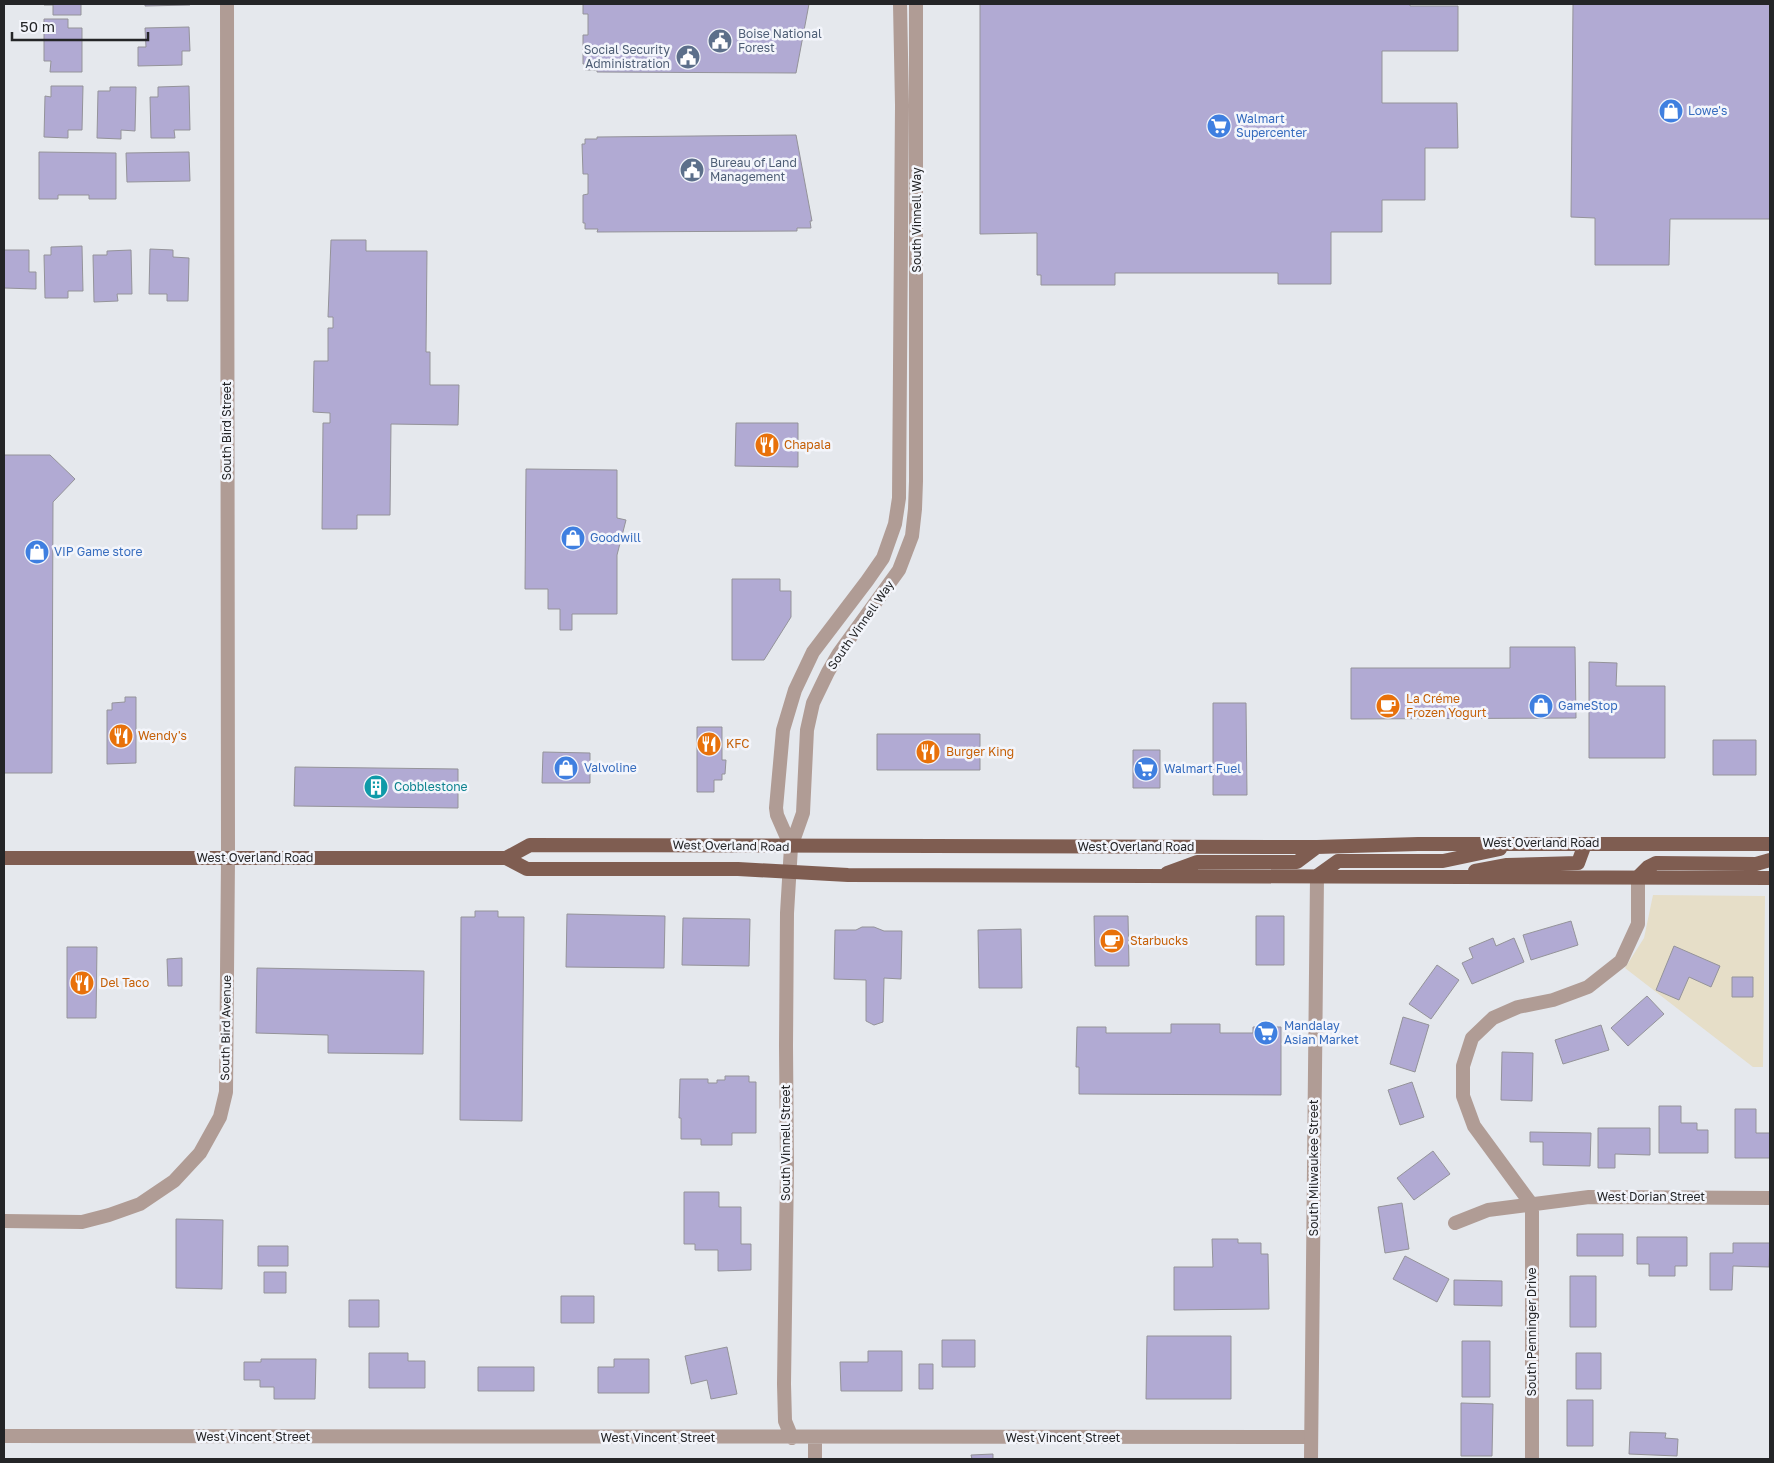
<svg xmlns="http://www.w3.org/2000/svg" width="1774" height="1463" font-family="'Golos Text',sans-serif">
  <rect width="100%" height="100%" fill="#e5e8ed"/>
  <!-- education -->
  <path fill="#e6dec8" d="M1653,895l112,1 -2,171h-10l-128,-99 19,-30z"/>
  <!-- building -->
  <path fill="#b1aad3" stroke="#949399" d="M44,4h37v11h-28v-10h-9z
    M145,4h45v1l-45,1z
    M583,4h226l-13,69 -199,-1v-2h-12v-6h-2v-29h5v-21h-5z
    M980,4h430v2h48v45h-76v52h75l1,45h-33v52h-43v32h-51v52h-53v-11h-163v12h-74v-10h-4v-42l-57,1z
    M1573,4h197v215h-100l-1,46h-74v-47l-24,-1z
    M44,19h24v9h14v44h-32l1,-11h-7z
    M189,27l1,24h-8v14l-44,1v-19h8l-1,-19z
    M51,86h32l-1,44h-14v8l-24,-1 1,-41 6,1z
    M189,86l1,44h-16l1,8h-24l-1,-41h8v-10z
    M110,87h26l-1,44 -14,-1v9l-24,-1 1,-47h12z
    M796,135l16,86h-2l1,7h-14v3l-200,1 1,-3h-13v-6h-2v-28l5,-1v-20h-5l-1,-30h3v-5h12v-2z
    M39,152l77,1v46h-27v-4h-31v4h-19z
    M189,152l1,29 -63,1 -1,-29z
    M331,240h35v11h61l-1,101h4v33h29l-1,40 -67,-1 -1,91h-33v14h-35l1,-106h7v-10l-17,-1 1,-51h14v-33h5v-11h-5z
    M82,246l1,45h-15v7h-23l-1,-43h7v-8z
    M150,249l23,1v7l16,1 -1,43h-21v-7h-18z
    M4,250h25v22h7v17l-32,-1z
    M131,250l1,44h-15l1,7 -24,1 -1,-47h14v-4z
    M736,423h62v44l-63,-1z
    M4,455h46l25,24 -22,23 -1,271h-48z
    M526,469l91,1v48l9,2 -9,35v59h-45v16h-12v-21h-12v-20h-23z
    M732,579h48v12h11v26l-27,43h-32z
    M1510,647h65l1,71 -225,1v-51h159z
    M1589,662l28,1 -1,23h49v72h-76z
    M125,697h11v66l-29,1v-54h5v-7l13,-1z
    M1213,703h33l1,92h-34z
    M697,727h25v33h4l-1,14h-3v6h-8v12h-17z
    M877,734h103v36h-103z
    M1713,740h43v35h-43z
    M1133,750h27v38h-27z
    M543,752l47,1v30h-48z
    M295,767l163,2v39l-164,-2z
    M475,911h23v6h26l-2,204 -62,-1 1,-203h14z
    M567,914l98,2 -1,52 -98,-1z
    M1094,916h34l1,50h-34z
    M1256,916h28v49h-28z
    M683,918l67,1 -1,47 -67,-1z
    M1571,921l7,24 -47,15 -8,-25z
    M862,927h12l10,4h18l-1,48 -17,-1 -1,44 -9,3 -8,-4v-41l-32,-1 1,-49h21z
    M1021,929l1,59h-43l-1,-58z
    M1493,938l3,8 18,-8 10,24 -52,22 -10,-21 11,-5 -4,-10z
    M1674,946l46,20 -9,21 -22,-10 -10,23 -23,-10z
    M67,947h30l-1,71h-29z
    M182,958v28h-14l-1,-27z
    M1437,965l22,15 -28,39 -22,-15z
    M257,968l167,3 -1,83 -95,-1v-18l-72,-2z
    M1732,977h21v20h-21z
    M1647,996l17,18 -36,32 -17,-18z
    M1403,1017l26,8 -14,47 -25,-8z
    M1171,1024h49v9h33v-6h28v68l-202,-1v-27h-3l1,-40h29v6h65z
    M1601,1025l8,25 -46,14 -8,-24z
    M1502,1052l31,1 -1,48 -31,-1z
    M725,1076h24v6h7v51h-24v12h-31v-6h-20v-21h-2l1,-39h28v4h9v-3h8z
    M1412,1082l12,35 -24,8 -12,-35z
    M1659,1106h22v17h16v7h11v23h-49z
    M1735,1109h21v24h14v25h-35z
    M1598,1128h52v27l-35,-1v14h-17z
    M1530,1132l61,1 -1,33 -47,-1v-23h-13z
    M1433,1151l17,23 -36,26 -17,-22z
    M684,1192h35v15h22v37h10v26l-33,1v-21h-23v-6h-11z
    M1402,1203l7,46 -24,4 -7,-46z
    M176,1219l47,1 -1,69 -46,-1z
    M1577,1234h46v22h-46z
    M1637,1237h50v29h-12v10h-26v-12h-12z
    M1212,1239h26v4h23v11h7l1,55 -95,1v-43h39z
    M1733,1243h37l-1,24 -36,-1 -1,24h-22v-37h23z
    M258,1246h30v20h-30z
    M1405,1256l44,23 -12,23 -44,-23z
    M264,1272h22v21h-22z
    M1570,1276h26v51h-26z
    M1454,1280l48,1v25l-48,-1z
    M561,1296h33v27h-33z
    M349,1300h30v27h-30z
    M1147,1336h84v63h-85z
    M942,1340h33v27h-33z
    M1462,1341h28v56h-28z
    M727,1347l10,47 -26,5 -4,-19 -16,4 -6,-28z
    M868,1351h34v40h-61l-1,-29h28z
    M369,1353h39v8h17v27h-56z
    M1576,1353h25v36h-25z
    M261,1359h55l-1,40h-41v-12h-14v-7h-16v-18h17z
    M614,1359h35v34h-51v-26h16z
    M919,1364h14v25h-14z
    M478,1367h56v24h-56z
    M1567,1400h26v46h-26z
    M1461,1403l32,1 -1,52h-31z
    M1630,1432l36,1 -1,5 13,1 -1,17 -48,-2z
    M993,1454v5h-21l-1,-4z"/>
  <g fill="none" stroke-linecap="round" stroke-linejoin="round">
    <!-- minor -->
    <path stroke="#b09c95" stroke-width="14" d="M791,847l-4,66 -1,133 1,122 -3,216 1,37 7,17
      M4,1221l78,1 27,-7 31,-11 34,-23 26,-28 20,-36 6,-25 2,-234 -1,-854
      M1455,1223l33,-13 101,-13 181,1
      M4,1436l1307,1
      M815,1459v-21
      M1532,1459v-254l-58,-79 -11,-30v-30l9,-28 21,-20 25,-11 35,-7 35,-13 33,-26 17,-37v-47"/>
    <!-- tertiary -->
    <path stroke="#b09c95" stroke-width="14" d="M791,847l-14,-32 -1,-7 7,-78 12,-40 18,-38 54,-71 16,-23 12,-34 4,-26 3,-393 -2,-101
      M791,847l12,-34 4,-83 6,-27 15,-31 11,-19 60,-83 13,-34 3,-27 1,-28v-477
      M1311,1459l6,-583"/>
    <!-- primary -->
    <path stroke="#7f5d51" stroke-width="14" d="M4,858h502l21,11h211l110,6 922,3
      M506,858l24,-13 787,2 101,-3h352
      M1475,871l32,-6 71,-2 7,-19
      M1167,873l30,-11h100l20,-15
      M1317,876l21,-15h105l57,-12
      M1638,877l10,-10 8,-4 100,1 14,-4"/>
  </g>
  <!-- icons -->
  <defs>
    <symbol id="civic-disc" viewBox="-11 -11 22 22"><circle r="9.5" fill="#5c6f8a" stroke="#f3f5fb"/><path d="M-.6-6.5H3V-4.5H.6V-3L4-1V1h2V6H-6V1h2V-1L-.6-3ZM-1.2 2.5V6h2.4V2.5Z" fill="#fff"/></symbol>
    <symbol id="shop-disc" viewBox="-11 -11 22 22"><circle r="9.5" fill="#3f7fe0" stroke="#f3f5fb"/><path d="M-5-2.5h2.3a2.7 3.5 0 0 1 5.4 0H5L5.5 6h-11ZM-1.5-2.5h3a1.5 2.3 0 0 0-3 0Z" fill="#fff"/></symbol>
    <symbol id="supermarket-disc" viewBox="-11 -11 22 22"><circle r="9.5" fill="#3f7fe0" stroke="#f3f5fb"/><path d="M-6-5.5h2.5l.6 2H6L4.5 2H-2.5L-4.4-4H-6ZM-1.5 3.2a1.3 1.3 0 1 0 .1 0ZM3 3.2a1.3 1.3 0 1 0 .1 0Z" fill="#fff"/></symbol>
    <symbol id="restaurant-disc" viewBox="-11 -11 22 22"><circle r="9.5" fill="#e8710a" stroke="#f3f5fb"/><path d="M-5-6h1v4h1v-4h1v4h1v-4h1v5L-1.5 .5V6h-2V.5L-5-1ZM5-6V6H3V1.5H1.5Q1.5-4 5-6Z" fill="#fff"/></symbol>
    <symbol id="cafe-disc" viewBox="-11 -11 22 22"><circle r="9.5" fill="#e8710a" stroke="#f3f5fb"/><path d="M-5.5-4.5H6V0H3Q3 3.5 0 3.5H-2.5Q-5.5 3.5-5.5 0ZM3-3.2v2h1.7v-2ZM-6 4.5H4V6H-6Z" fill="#fff"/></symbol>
    <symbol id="building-disc" viewBox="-11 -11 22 22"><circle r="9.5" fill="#0f9aa8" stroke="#f3f5fb"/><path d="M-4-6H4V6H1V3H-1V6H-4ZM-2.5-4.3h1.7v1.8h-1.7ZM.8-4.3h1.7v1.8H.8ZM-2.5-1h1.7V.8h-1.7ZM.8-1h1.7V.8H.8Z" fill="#fff"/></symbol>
  </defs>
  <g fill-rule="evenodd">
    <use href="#civic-disc" x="706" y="27" width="28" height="28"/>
    <use href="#civic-disc" x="674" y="43" width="28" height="28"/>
    <use href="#shop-disc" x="1657" y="97" width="28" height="28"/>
    <use href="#supermarket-disc" x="1205" y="112" width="28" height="28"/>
    <use href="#civic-disc" x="678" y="156" width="28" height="28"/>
    <use href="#restaurant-disc" x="753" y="431" width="28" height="28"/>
    <use href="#shop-disc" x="559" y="524" width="28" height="28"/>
    <use href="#shop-disc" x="23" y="538" width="28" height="28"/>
    <use href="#cafe-disc" x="1374" y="692" width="28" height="28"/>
    <use href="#shop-disc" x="1527" y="692" width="28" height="28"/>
    <use href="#restaurant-disc" x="107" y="722" width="28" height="28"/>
    <use href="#restaurant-disc" x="695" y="730" width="28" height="28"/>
    <use href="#restaurant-disc" x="914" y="738" width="28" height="28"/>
    <use href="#shop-disc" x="552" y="754" width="28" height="28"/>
    <use href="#supermarket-disc" x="1132" y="755" width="28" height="28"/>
    <use href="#building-disc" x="362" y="773" width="28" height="28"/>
    <use href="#cafe-disc" x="1098" y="927" width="28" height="28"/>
    <use href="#restaurant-disc" x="68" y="969" width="28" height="28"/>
    <use href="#supermarket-disc" x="1252" y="1019" width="28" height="28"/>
  </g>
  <g text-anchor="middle" stroke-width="5" stroke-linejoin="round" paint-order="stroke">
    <!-- service labels -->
    <g font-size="12" fill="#4e5e75" stroke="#f3f5fb" text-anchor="start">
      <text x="738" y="38">Boise National<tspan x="738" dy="14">Forest</tspan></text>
      <text x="670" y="54" text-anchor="end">Social Security<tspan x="670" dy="14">Administration</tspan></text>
      <text x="710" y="167">Bureau of Land<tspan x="710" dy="14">Management</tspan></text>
    </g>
    <!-- shop labels -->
    <g font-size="12" fill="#366cbe" stroke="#f3f5fb" text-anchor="start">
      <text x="1688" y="115">Lowe's</text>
      <text x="1236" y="123">Walmart<tspan x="1236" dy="14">Supercenter</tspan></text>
      <text x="590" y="542">Goodwill</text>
      <text x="54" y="556">VIP Game store</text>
      <text x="1558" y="710">GameStop</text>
      <text x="584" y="772">Valvoline</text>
      <text x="1164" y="773">Walmart Fuel</text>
      <text x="1284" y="1030">Mandalay<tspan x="1284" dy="14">Asian Market</tspan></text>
    </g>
    <!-- street labels -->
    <g font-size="12" fill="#242527" stroke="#f3f5fb">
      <text transform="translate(917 220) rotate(-90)" y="4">South Vinnell Way</text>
      <text transform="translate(227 431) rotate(-90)" y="4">South Bird Street</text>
      <text transform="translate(861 625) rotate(-55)" y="4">South Vinnell Way</text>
      <text x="1541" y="847">West Overland Road</text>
      <text transform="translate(731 846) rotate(1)" y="4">West Overland Road</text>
      <text x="1136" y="851">West Overland Road</text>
      <text x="255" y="862">West Overland Road</text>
      <text transform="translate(226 1028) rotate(-89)" y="4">South Bird Avenue</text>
      <text transform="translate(786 1143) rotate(-90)" y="4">South Vinnell Street</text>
      <text transform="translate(1314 1168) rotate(-90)" y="4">South Milwaukee Street</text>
      <text x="1651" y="1201">West Dorian Street</text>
      <text transform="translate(1532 1332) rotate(-90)" y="4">South Penninger Drive</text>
      <text x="253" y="1441">West Vincent Street</text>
      <text x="658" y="1442">West Vincent Street</text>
      <text x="1063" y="1442">West Vincent Street</text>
    </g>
    <!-- food labels -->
    <g font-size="12" fill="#c56008" stroke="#f3f5fb" text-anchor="start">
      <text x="784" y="449">Chapala</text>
      <text x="1406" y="703">La Créme<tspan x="1406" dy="14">Frozen Yogurt</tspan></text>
      <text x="138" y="740">Wendy's</text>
      <text x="726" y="748">KFC</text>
      <text x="946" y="756">Burger King</text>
      <text x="1130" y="945">Starbucks</text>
      <text x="100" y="987">Del Taco</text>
    </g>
    <!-- culture labels -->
    <g font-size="12" fill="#0d838f" stroke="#f3f5fb" text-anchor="start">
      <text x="394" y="791">Cobblestone</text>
    </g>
  </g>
  <!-- border -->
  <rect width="1774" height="1463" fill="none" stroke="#242527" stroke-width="10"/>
  <!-- scale -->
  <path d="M12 32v8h136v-8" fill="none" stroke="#242527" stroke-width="2.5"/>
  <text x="20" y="32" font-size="15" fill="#242527" stroke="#f3f5fb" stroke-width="4" paint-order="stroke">50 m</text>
</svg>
